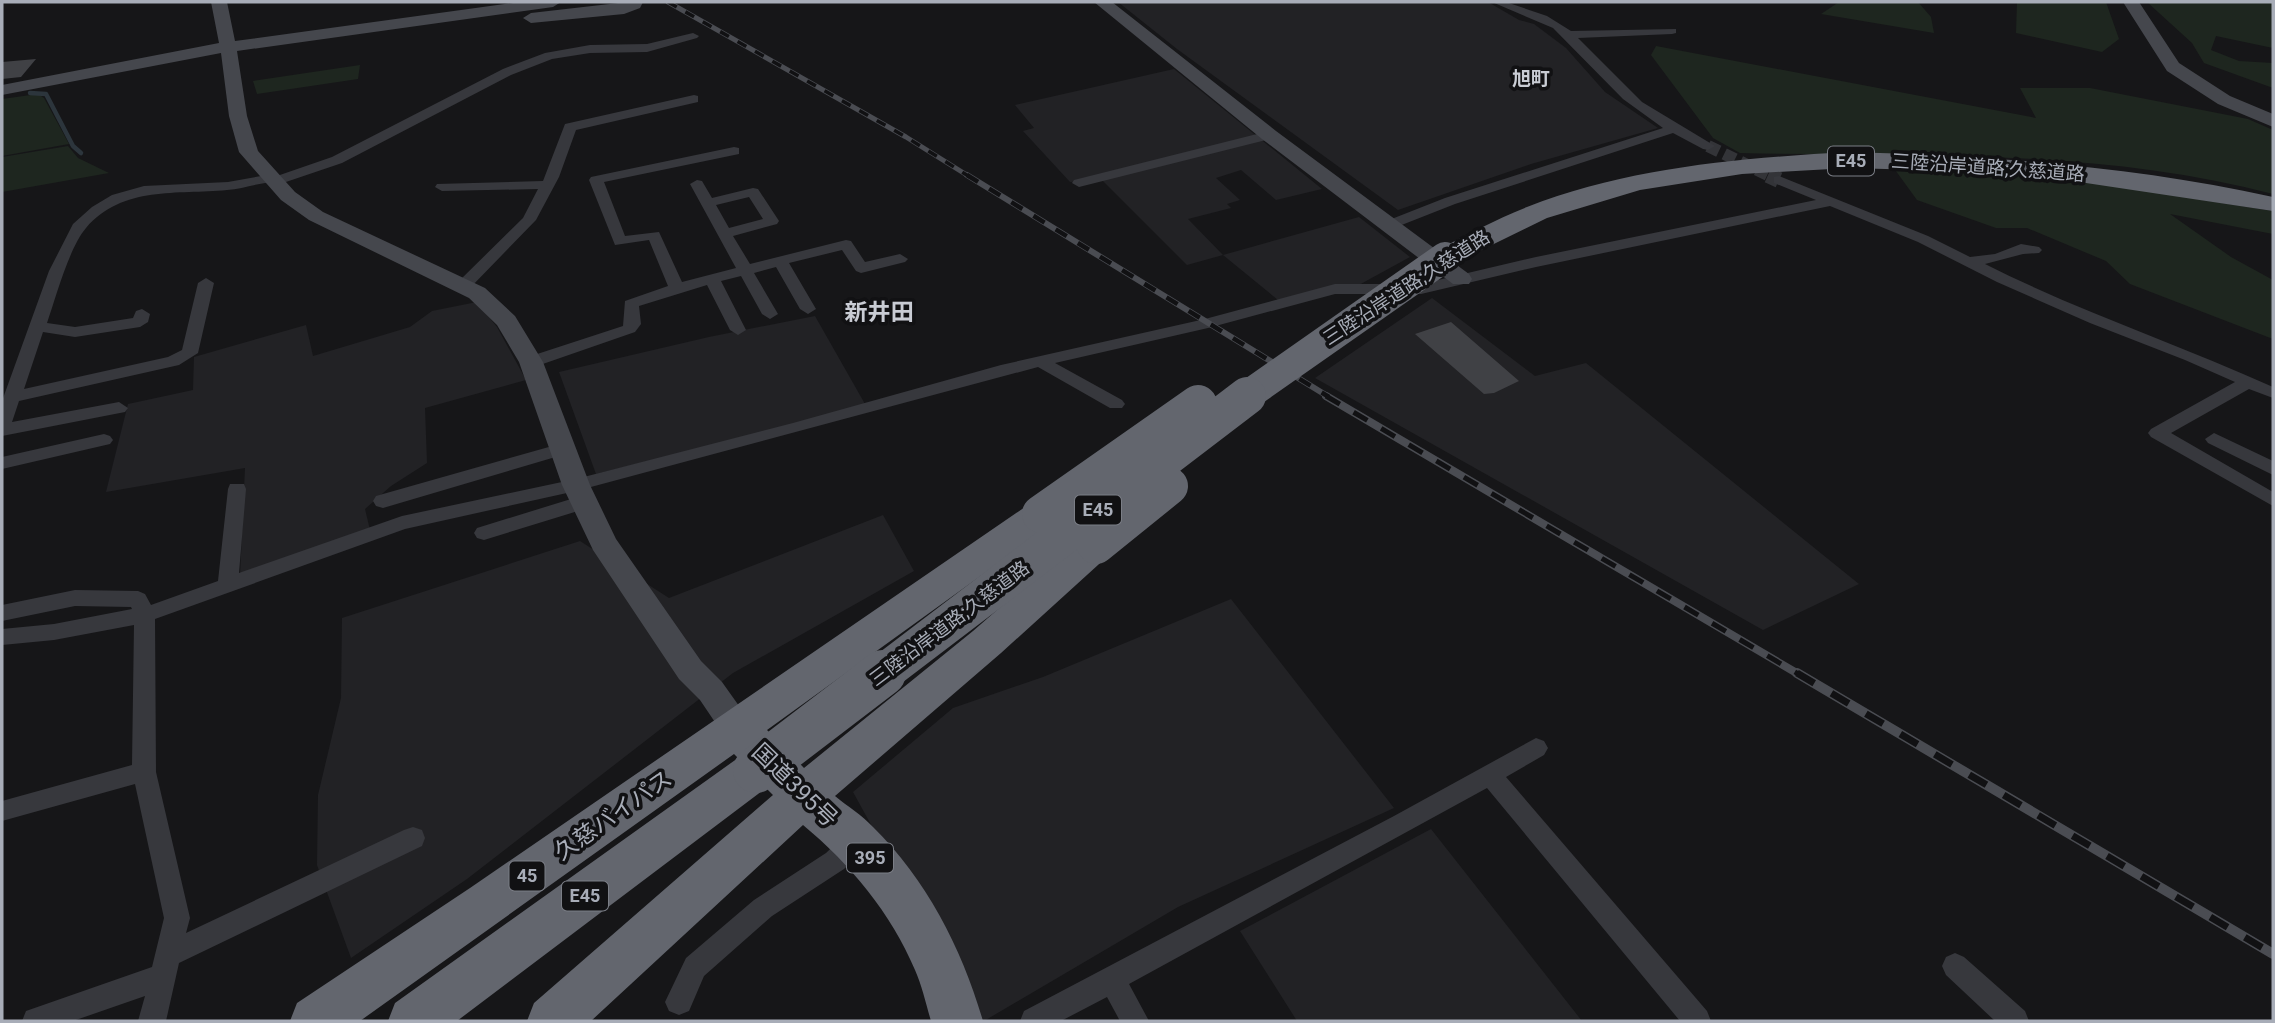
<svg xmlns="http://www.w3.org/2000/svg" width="2275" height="1023" font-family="Roboto,'Noto Sans JP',sans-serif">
  <rect width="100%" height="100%" fill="#161618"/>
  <!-- built -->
  <path fill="#222225" d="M1118,2h370l31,18 15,4 32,24 39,44 53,36 -127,36 -133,46 -221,-161z
    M1174,69l148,120 -46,11 -35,-30 -25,8 24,22 -13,4 4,4 -43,11 35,36 136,-38 51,40 -53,29 -79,14 -55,-45 -36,10 -84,-84 -33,1 -47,-51 11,-3 -19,-23z
    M1432,298l103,78 51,-13 273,221 -96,46 -448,-252z
    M477,302l20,25 29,53 -101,28 2,55 -36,23 -26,23 5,21 -130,46 5,-108 -139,24 22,-88 65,-14 1,-33 112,-32 7,31 97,-29 22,-16z
    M815,316l50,88 -87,25 -182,45 -37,-102 150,-35z
    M883,515l31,56 -181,102 -266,206 -116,79 -34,-93 1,-70 23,-97 1,-80 238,-77 89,57z
    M1231,599l163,209 -216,99 -194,114h-5l-126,-229 100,-84 90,-31z
    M1431,829l151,192h-285l-57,-90z"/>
  <!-- green -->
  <path fill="#1e261f" d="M1839,2h79l13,15 3,16 -113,-19z
    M2017,2h89l13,37 -17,13 -86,-19z
    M2147,2h126v46l-57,-12 -5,14 28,11 34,2v25l-69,-25 -12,-20z
    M1656,46l380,72 -16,-30h70l158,31 25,11v64c-173,-46 -355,-37 -533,-41l-27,-15 -62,-83z
    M360,65l-2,14 -101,15 -4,-13z
    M38,94l6,4 25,46 -67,12v-57z
    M68,146l10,12 31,15 -107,19v-35z
    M1893,167l118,3 262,41v23l-103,-20 61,43 42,23v59l-143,-55 -24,-23 -79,-33h-31l-79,-28z"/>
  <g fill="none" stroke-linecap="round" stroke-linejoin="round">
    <!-- stream -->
    <path stroke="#2c353c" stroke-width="4.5" d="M30,93l16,1 27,52 8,7"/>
  </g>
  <!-- building -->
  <path fill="#404145" d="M36,59l-15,18 -19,2v-17z
    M1451,322l68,59 -25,12 -10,1 -69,-60z"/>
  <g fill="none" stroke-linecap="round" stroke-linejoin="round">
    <!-- street-tunnel-far1 -->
    <path stroke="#333438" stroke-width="12" stroke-dasharray="12 6" stroke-linecap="butt" d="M1708,146l64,31"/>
    <!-- street-tunnel -->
    <path stroke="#333438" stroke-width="16" stroke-dasharray="16 8" stroke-linecap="butt" d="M1768,175l11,5"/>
    <!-- street -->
    <path fill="#37383d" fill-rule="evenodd" d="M1492,2h14l41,14 24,15 105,-2v4l-4,1 -94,4 64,64 73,44 -7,4 -5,-1 -30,-16 -218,71 -61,24h-10l-2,-3 2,-3 61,-24 218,-70 -40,-29 -70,-71z
      M693,33l6,3 -2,2 -50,14 -57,1 -38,6 -41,16 -169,88 -62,21c-6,1 -10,-1 -15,-1 -13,2 -25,6 -38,7 -50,5 -104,-5 -141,38 -17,20 -30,69 -39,95l28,4 58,-9 3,-7 6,-2 8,5 -2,8 -8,5 -65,10 -32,-5 -19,57 144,-32 14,-7 16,-67 8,-5 8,5 -16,70 -19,12 -160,36 -7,21 107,-20 9,6 -3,4 -123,24v-35l47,-130 24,-47 19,-17 20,-12 32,-9 84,-4 44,-8 5,2 55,-19 171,-88 42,-16 45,-8 57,-1z
      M694,95l4,1v6l-122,28 -17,47 -23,43 -67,69h-12l-2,-3 2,-3 66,-65 15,-29 -96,2 -7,-4 2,-3 106,-3 22,-57z
      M1269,131l5,1v6l-195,49 -7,-4 2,-3z
      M734,147l5,1v6l-135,28 21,54 34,-4 23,50 54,-14 -46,-84 7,-4 5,1 10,17 41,-10 5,1 21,32 -2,3 -44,12 17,28 96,-24 5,1 14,21 35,-8 8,5 -3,3 -44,11 -5,-2 -14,-21 -53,13 27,46 -8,5 -8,-5 -24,-42 -22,6 24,41 -8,5 -8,-5 -21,-38 -20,5 25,49 -8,5 -8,-5 -23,-45 -68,21 2,18 -6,8 -98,34h-12l-2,-4 2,-4 98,-32 2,-25 43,-15 -19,-46 -34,5 -26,-65 2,-3zM749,197l14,22 -34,9 -13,-23z
      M1779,176l149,60 42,21 25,-3 26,-10 18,3 3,3 -3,3 -16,1 -38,10c93,47 193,80 288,123v11l-24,-9 -78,44 102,59v14l-122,-69 -3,-4 3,-4 84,-47 -50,-22 -95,-37 -93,-41 -79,-40 -88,-36 -294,61 -115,27h-86l-127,34 -153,35 67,37 3,4 -3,4h-12l-72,-41 -462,124 -171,38 -250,90 1,153 34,146 -4,15 218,-103 9,-3 9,3 3,8 -3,8 -243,117 -13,58h-28l7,-25 -72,25h-51l4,-10 126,-44 12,-49 -29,-134 -133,37v-20l130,-36 2,-140 -80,15 -52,5v-16l52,-5 78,-15 -1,-2 -56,-1 -73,15v-16l73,-15 63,1 7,3 6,11 67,-24 10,-92 2,-5h14l2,5 -7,84 163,-57 174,-37 217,-56 208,-58 204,-46 130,-35h86l115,-27 280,-57 -42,-17v-6z
      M2214,433l59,28v14l-65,-32 -3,-4z
      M104,434l6,2 3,4 -3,4 -108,25v-12z
      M563,443l6,2 3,4 -3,4 -186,55 -7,-2 -3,-5 3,-5z
      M584,495l7,2 3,5 -3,5 -107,33 -7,-2 -3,-5 3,-5z
      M1536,738l8,3 4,7 -4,7 -38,22 201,234 4,10h-31l-193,-233 -358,196 20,37h-29l-13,-24 -46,24h-41l4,-10 370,-195z
      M856,830l9,3 3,8 -3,8 -21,20 -72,47 -68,60 -15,35 -10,4 -10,-4 -4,-9 21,-44 68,-58 72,-47 21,-20z
      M1955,953l9,4 61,54 4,10h-34l-49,-46 -4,-9 4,-9z"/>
    <!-- secondary -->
    <path fill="#45474d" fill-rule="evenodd" d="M211,2h16l8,39 285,-39h41l-8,5 -316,44 10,65 11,35 37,41 28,20 162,76 30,28 28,46 47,123 26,54 85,122 21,21 32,45 -5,10 -12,4 -12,-4 -25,-37 -21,-21 -86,-129 -31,-65 -43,-123 -22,-37 -28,-27 -160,-78 -28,-20 -42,-48 -10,-36 -8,-63 -219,42v-10l217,-42z
      M627,2h16l-3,6 -16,6 -93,9 -8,-5 8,-5z
      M1094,2h18l164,129 193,143 3,5 -3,5h-16l-191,-145z
      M2123,2h16l40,61 51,33 43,18v13l-55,-23 -51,-33z"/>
    <!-- highway -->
    <path fill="#63666e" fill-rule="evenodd" d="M1849,152c142,4 285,14 424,45v14l-207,-31 -108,-9 -109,-3 -107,6 -102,16 -93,28 -92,45 -10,3 -10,-3 -4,-6 4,-6c30,-15 61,-32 92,-44 102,-40 214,-49 322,-55z
      M1041,501l13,4 5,9 -5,9 -287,207 37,38 169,-137 110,-96 13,-3 13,3 6,10 -6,10 -108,98 -166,143c12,10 27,19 38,31 54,53 89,122 110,194h-52c-5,-17 -9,-35 -16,-51 -24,-57 -65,-106 -112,-145l-212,196h-64l7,-18 239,-208 -7,-7 -309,233h-69l7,-18 343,-245 -4,-4 -374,267h-70l7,-18 173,-115 558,-383z"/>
    <defs>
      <path id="rail-far3" d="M668,2l238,135 64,40"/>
      <path id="rail-far2" d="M967,175l362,222"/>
      <path id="rail-far1" d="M1326,396l474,279"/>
      <path id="rail" d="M1797,673l476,281"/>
    </defs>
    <!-- rail-far3 casing -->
    <use href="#rail-far3" stroke="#4a4c52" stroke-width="5"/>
    <!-- rail-far2 casing -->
    <use href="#rail-far2" stroke="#4a4c52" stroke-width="6"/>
    <!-- rail-far1 casing -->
    <use href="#rail-far1" stroke="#4a4c52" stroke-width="8"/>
    <!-- rail casing -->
    <use href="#rail" stroke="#4a4c52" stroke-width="10"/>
    <!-- rail-far3 -->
    <use href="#rail-far3" stroke="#111113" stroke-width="3.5" stroke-dasharray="10" stroke-linecap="butt"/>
    <!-- rail-far2 -->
    <use href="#rail-far2" stroke="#111113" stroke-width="4.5" stroke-dasharray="13" stroke-linecap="butt"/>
    <!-- rail-far1 -->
    <use href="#rail-far1" stroke="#111113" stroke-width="5" stroke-dasharray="16" stroke-linecap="butt"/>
    <!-- rail -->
    <use href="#rail" stroke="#111113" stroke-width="7" stroke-dasharray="20" stroke-linecap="butt"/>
    <!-- highway-bridge-far2 -->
    <path stroke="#63666e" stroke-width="30" d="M1245,397l200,-140"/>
    <!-- highway-bridge-far1 -->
    <path stroke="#63666e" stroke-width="38" d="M1041,514l157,-110
      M1096,545l73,-59
      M881,675l366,-279"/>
    <!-- highway-bridge -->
    <path stroke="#63666e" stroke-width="46" d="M756,770l127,-97"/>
  </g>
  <g text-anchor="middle" stroke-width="7" stroke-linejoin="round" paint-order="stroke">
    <!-- shield labels -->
    <g fill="#111113" stroke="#7b7e86" stroke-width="2">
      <rect x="1828" y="146.5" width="46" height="29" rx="5"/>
      <rect x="1075" y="495.5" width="46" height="29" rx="5"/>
      <rect x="847" y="843.5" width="46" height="29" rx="5"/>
      <rect x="509.5" y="861.5" width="35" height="29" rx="5"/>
      <rect x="562" y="881.5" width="46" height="29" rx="5"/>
    </g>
    <g font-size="18" font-weight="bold" fill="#a8adb8">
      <text x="1851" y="167">E45</text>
      <text x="1098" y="516">E45</text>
      <text x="870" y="864">395</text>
      <text x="527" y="882">45</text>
      <text x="585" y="902">E45</text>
    </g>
    <!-- far-quarter labels -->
    <g font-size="19" font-weight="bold" fill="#c9ccd4" stroke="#111113">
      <text x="1531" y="85">旭町</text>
    </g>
    <!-- street labels -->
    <g font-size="19" fill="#a8adb8" stroke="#111113">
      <text transform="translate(1988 167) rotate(4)" y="7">三陸沿岸道路;久慈道路</text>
      <text transform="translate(1406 287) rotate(-33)" y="7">三陸沿岸道路;久慈道路</text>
      <text transform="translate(949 623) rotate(-37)" y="7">三陸沿岸道路;久慈道路</text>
    </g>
    <!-- quarter labels -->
    <g font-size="23" font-weight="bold" fill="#c9ccd4" stroke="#111113">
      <text x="879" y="320">新井田</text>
    </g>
    <!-- near-street labels -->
    <g font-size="23" fill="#a8adb8" stroke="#111113">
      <text transform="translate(795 785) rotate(44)" y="8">国道395号</text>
      <text transform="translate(613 815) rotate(-35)" y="8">久慈バイパス</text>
    </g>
  </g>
  <!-- border -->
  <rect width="2275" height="1023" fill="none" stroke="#a8adb8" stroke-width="7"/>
</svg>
